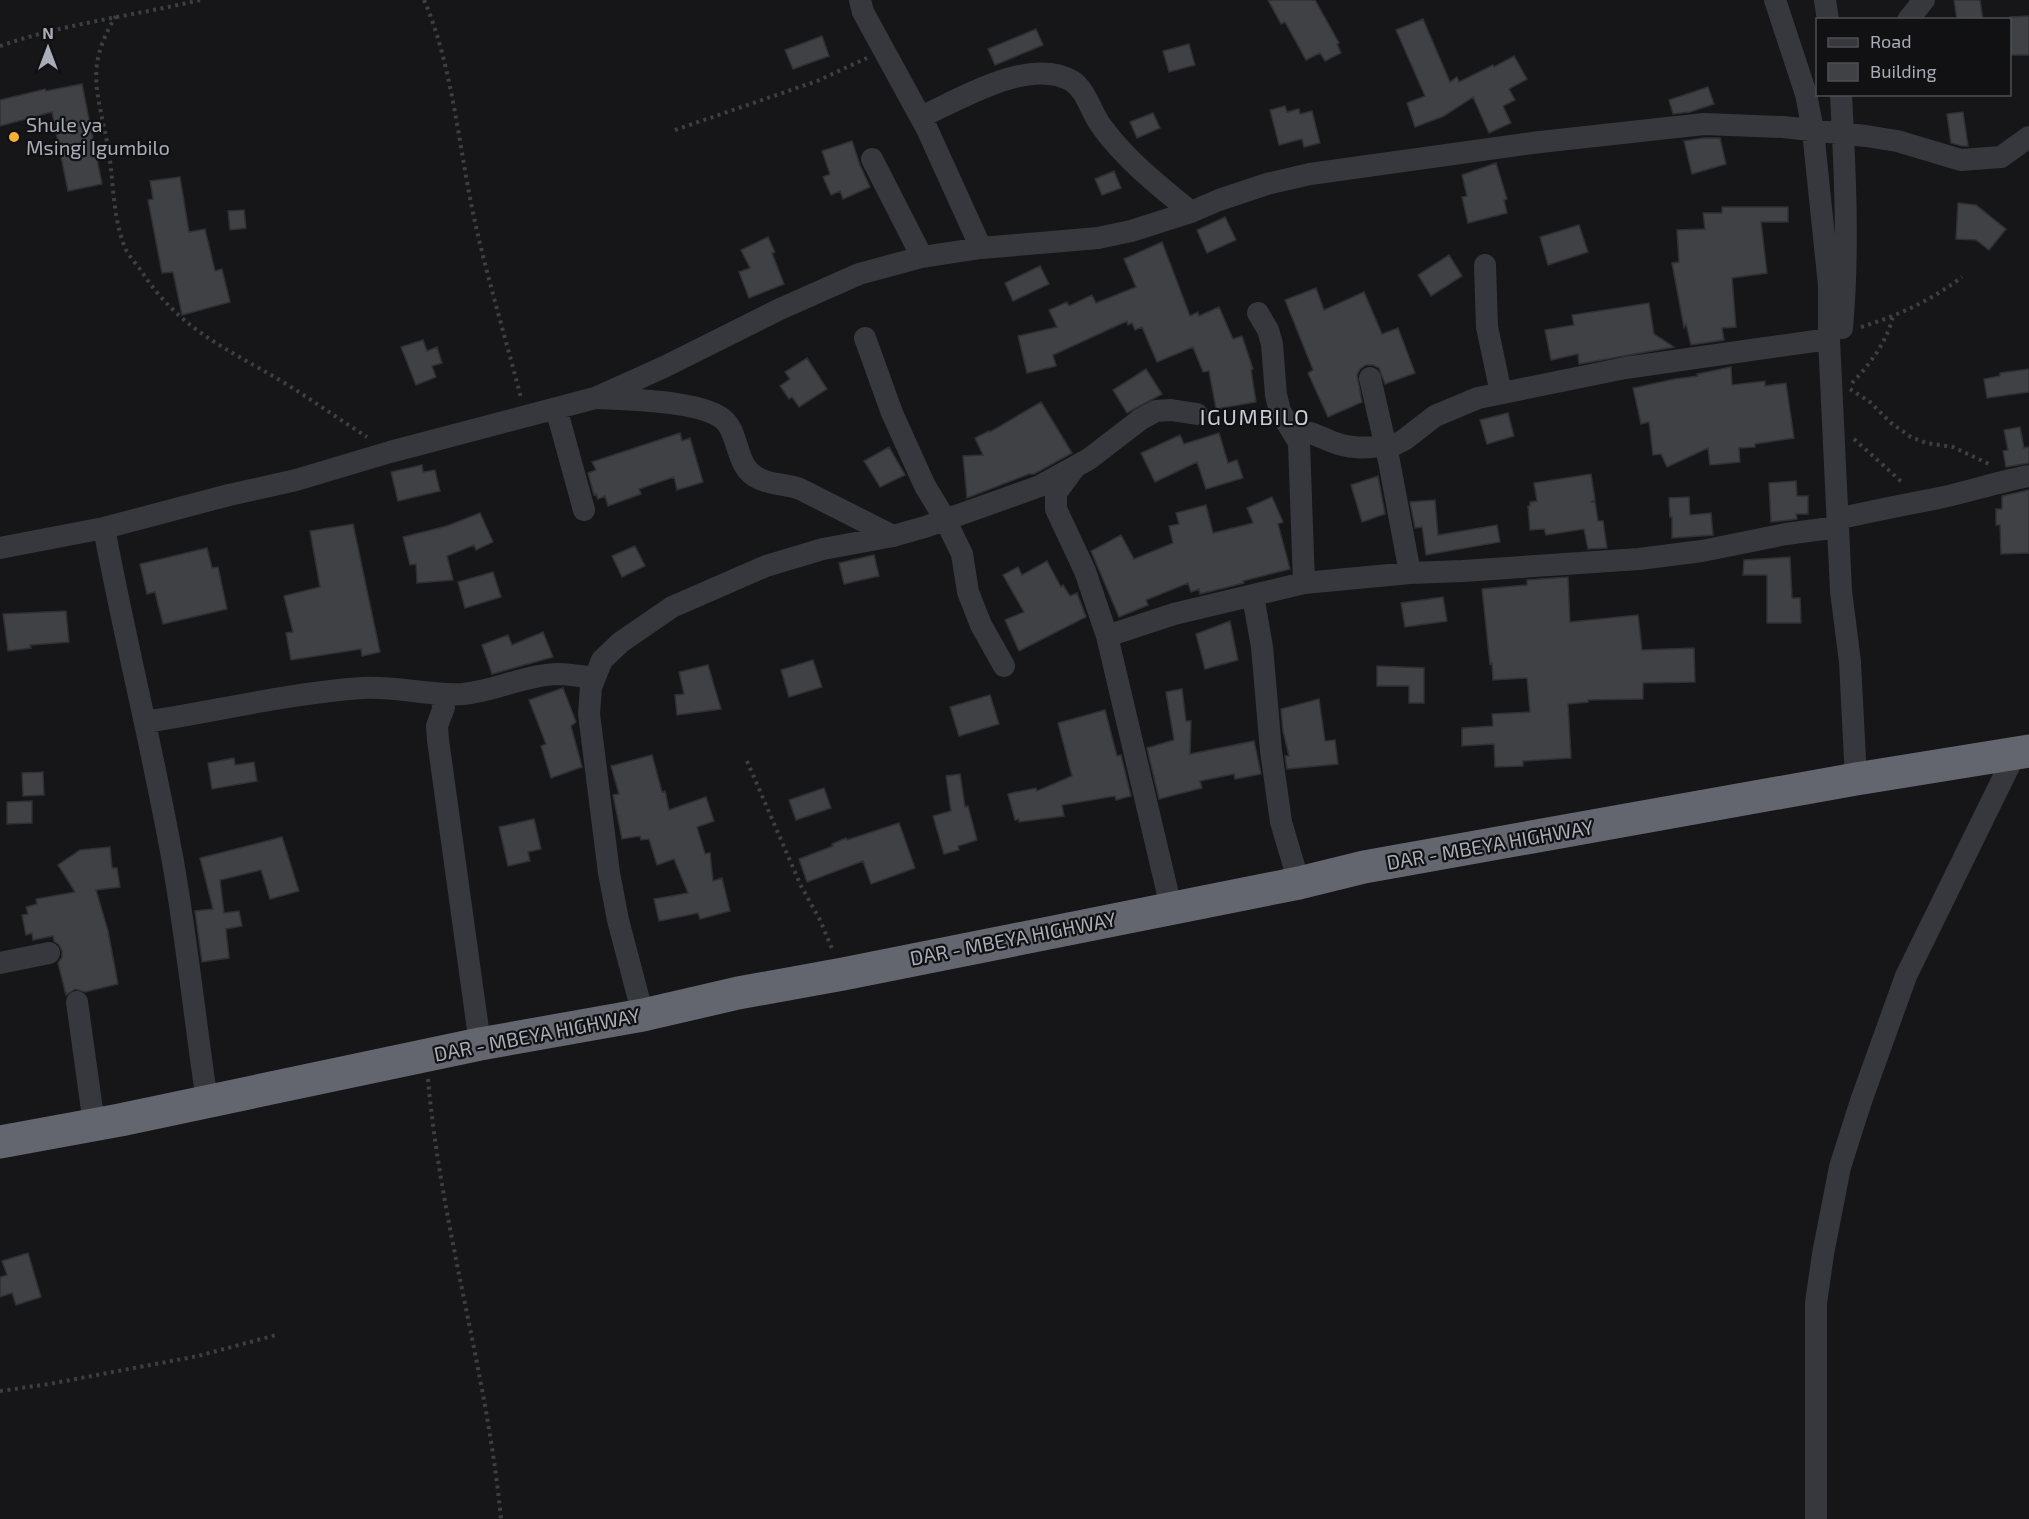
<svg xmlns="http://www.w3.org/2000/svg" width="2029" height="1519" font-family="'Exo 2',sans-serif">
  <rect width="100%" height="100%" fill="#161618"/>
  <!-- building -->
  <path fill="#404145" stroke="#303034" stroke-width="1.5" d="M1268,0h47l24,43 -2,1 4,9 -16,8 -5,-8 -14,7 -21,-38 -4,2z
    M1954,0h26l3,20h-26z
    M2029,16v39h-19v-38z
    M1423,19l27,63 7,-5 2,5 34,-17 1,2 20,-11 13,23 -18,10 6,11 -12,6 8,17 -22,10 -16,-36 -29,19 -29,11 -8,-24 18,-7 -29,-66z
    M1036,29l7,16 -48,20 -7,-16z
    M822,36l7,20 -36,13 -8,-19z
    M1189,44l6,21 -26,7 -6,-21z
    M82,84l20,100 -34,7 -16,-79 -52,14v-26l45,-11 1,2z
    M1708,87l6,17 -24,8 -17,2 -4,-14z
    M1285,106l2,6 12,-3 1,5 12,-3 8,32 -16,4 -2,-8 -23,6 -9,-35z
    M1963,112l5,34h-6l-11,-3 -4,-29z
    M1153,113l7,15 -23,10 -7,-16z
    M1704,138h16l6,26 -34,10 -8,-33z
    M852,141l8,24 10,22 -27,12 -3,-8 -9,4 -8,-18 7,-3 -8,-23z
    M1496,163l11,36 -3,1 3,13 -39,10 -6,-26 5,-1 -5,-21z
    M1114,171l7,17 -19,7 -7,-16z
    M180,177l9,55 16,-3 10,42 7,-2 8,33 -48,13 -9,-43 -11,1 -14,-73 5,-1 -3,-18z
    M1958,203l18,2 30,24 -17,21 -13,-10 -20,-1z
    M1722,207h66v15h-27l6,51 -35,5 4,49 -14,1 2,12 -33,5 -5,-21 -2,4 -12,-65 7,-1 -2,-32 28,-1 -2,-16h19z
    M244,210l2,18 -16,2 -2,-19z
    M1225,217l11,23 -29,13 -10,-23z
    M1579,225l9,27 -40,13 -8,-28z
    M768,237l7,15 -3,1 12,31 -35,14 -10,-26 11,-4 -9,-18z
    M1162,242l28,74 8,-4 1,4 20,-9 14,32 9,-3 11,33 -2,1 5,32 -40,7 -7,-38 -6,1 -10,-25 -36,15 -15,-35 -7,3 -3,-7 -4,2 -1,-4 -74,34 3,11 -29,7 -9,-37 39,-9 -8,-17 18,-8 2,4 23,-11 4,8 40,-16 -12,-28z
    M1449,255l13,21 -31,20 -13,-21z
    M1040,266l9,18 -36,17 -8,-18z
    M1316,288l8,22 40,-18 18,42 16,-6 17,45 -30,11 -6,-16 -6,-3h-7l-6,4 -3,6 5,27 -34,15 -20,-44 5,-3 -28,-70z
    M1649,303l5,31 20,13 -95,17 -1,-10 -27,6 -6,-30 29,-5 -2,-10z
    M423,340l4,11 10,-4 5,16 -10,3 4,11 -20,8 -15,-38z
    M807,358l20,31 -28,18 -7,-10 -3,2 -9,-13 10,-7 -5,-7z
    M1731,367l1,18 33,-4v5l21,-3 8,55 -39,6v3l-16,1 1,14 -30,3 -2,-17 -41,19 -6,-13 -8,1 -4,-33 -8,2 -8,-36 42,-9 23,-3 -1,-2z
    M1146,369l16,25 -35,19 -14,-23z
    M2029,369v23l-42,6 -3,-19 16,-3v-3z
    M1041,402l31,51 -38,21h-5l-62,24 -4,-42 20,-1 -8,-17 14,-7 1,1z
    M1508,413l6,23 -27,8 -7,-24z
    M2020,427l4,21 5,-1v16l-23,4 -3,-16 5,-1 -4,-20z
    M680,433l2,8 8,-3 13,44 -26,8 -3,-13 -35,12 2,5 -33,12 -3,-10 -7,3 -2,-5 -2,1 -6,-22 8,-3 -4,-8z
    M1219,433l9,30 9,-3 6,18 -37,11 -9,-27 -42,20 -14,-29 39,-18 4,9z
    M889,447l16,28 -25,12 -16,-26z
    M422,465l1,7 12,-2 5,21 -42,10 -7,-29z
    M1591,474l4,26 -4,2h4l3,19h5l4,27 -19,1 -4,-20 -38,6 -2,-6 -14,1 -2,-24h2v-4l7,-1 -3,-18z
    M1378,476l7,38 -23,8 -11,-37z
    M1796,481l1,15h11v18h-12l1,5 -26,3 -2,-39z
    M2029,490v63l-28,1 -1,-29h-4v-16h6v-13z
    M1272,497l11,25 -5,2 12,45 -47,12 1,2 -44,11 -1,-5 -8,3 -3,-9 -42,17 2,5 -29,12 -28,-66 30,-16 13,24 39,-16 -4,-17 10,-2 -3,-11 30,-8 7,28 40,-10 -6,-15z
    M1689,497l1,18 21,-2 2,22 -41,3v-21h-2l-1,-19z
    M1435,500l3,35 59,-10 3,17 -74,13 -4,-28 -7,1 -5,-26z
    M480,513l13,29 -17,8 -2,-5 -27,11 6,24 -36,3 -1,-19 -6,1 -7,-28 44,-11z
    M353,524l27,128 -18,4 -1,-7 -70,11 -5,-27 7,-1 -9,-36 36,-9 -10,-56z
    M635,546l10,20 -23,11 -10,-21z
    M207,548l5,20 6,-1 9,42 -64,15 -8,-32 -8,2 -7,-30z
    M874,555l5,21 -35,8 -5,-21z
    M1790,557l2,41h8l1,25h-34v-48h-24l1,-15z
    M1047,561l14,26 2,-2 7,11 7,-3 9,24 -67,34 -14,-31 19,-8 -21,-37 15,-8 4,8z
    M493,572l8,25 -36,11 -7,-26z
    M1568,577l2,45 68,-7 4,35 52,-2 1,34 -52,1v16l-55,1v2l-20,2 3,54 -48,3v5l-28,1 -1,-23 -32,2v-18l31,-2 -1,-12 38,-2 -3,-34 -34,2 -1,-17 -2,1 -8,-75 45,-4v-5z
    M1443,597l4,24 -42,6 -4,-24z
    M66,611l3,31 -39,3 1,3 -23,3 -5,-37z
    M1230,621l8,39 -33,9 -9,-35z
    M543,632l10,25 -61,17 -10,-29 26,-10 4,10z
    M813,660l9,27 -33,10 -8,-27z
    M708,665l13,44 -44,6 -2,-20 9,-1 -5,-22z
    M1377,666l47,2v35h-15v-17h-32z
    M563,688l13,34 -5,4 11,41 -31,11 -10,-32 5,-2 -17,-44z
    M1182,689l4,32h5l-1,33 64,-13 7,33 -26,5 -1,-5 -34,7 2,7 -43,11 -12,-51 27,-8 -8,-48z
    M990,695l9,29 -40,12 -9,-29z
    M1319,699l6,42 10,-1 3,24 -51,5 -2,-13h4l-6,-25 -2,-22z
    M1105,710l12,46 4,-1 10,41 -15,4 -1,-4 -53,9 2,11 -45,6v-3l-4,1 -7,-26 28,-6 1,3 35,-15 -14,-53z
    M652,755l10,37 3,-1 4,19 37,-13 8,24 -17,6 8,27 5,-1 3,28 9,-3 8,33 -30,8 -2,-6 -39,8 -5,-22 34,-6 -14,-34 -17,6 -8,-26 -8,1 -1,-4 -18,3 -9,-44 6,-1 -8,-28z
    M234,758l1,7 19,-3 3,19 -45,8 -4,-26z
    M43,772l1,23 -21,1 -1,-23z
    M960,774l5,33 3,-1 9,34 -19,6 1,4 -15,4 -11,-38 18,-5 -5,-35z
    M824,788l7,20 -35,12 -7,-20z
    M32,801v22l-25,1v-22z
    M534,819l7,30 -13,3 2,9 -22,5 -9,-39z
    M899,823l16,45 -44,16 -8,-23 -56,21 -8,-23 34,-13 -1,-2 14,-6 1,2z
    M282,837l17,54 -29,8 -9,-29 -41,10 4,33 15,-2 3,15 -16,3 3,29 -27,4 -7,-51 18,-2 -13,-51z
    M110,847l2,21h5l3,19 -24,3 12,41 10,53 -33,8 -10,-3 -9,6 -8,-32 4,-6v-6l-3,-6 -5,-4 -1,-5 -20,4 -1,-7 -6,2 -4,-20 6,-1 -2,-7 11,-3 -1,-5 39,-7 -17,-27 22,-15z
    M28,1253l13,44 -25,8 -4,-12 -12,4v-20l7,-2 -5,-14z"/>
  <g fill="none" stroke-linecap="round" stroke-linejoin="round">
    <!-- path -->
    <path stroke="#3d3f44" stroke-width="4" stroke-dasharray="3 4.5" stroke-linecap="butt" d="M424,0c29,66 35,151 51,222 13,59 31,117 46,176
      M116,16c-32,52 -18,76 -8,131 6,34 4,71 18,103 4,7 11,15 16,22 38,58 84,76 141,110 29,18 56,37 84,55
      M0,46c66,-23 133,-30 200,-46
      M675,130l142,-49 50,-23
      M1861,327c36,-11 71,-27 101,-50
      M1852,383c18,-19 35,-41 41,-67
      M1850,389l20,13 21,21 20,14 15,6 27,4 38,18
      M1854,439l50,45
      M747,761l54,125 19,34 13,31
      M428,1079c13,149 59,292 73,440
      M0,1391l49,-7 149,-28 78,-21"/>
    <!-- minor -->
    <path stroke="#37383d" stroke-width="22" d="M860,0l3,12 64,117 54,119
      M1775,0l31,94 7,37 16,154v54l12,252 9,71 6,117
      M1825,0l3,20
      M1908,20l16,-20
      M1841,94c4,78 8,157 1,234
      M921,117c39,-18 109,-61 151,-36 15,10 19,32 30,46 24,33 57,59 89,85
      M872,159l50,98
      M1485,265l2,62 14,66
      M1258,313l10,17 4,14 4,51 4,16 19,32 5,140
      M865,338l27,75 33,73 20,33 17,35 6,38 13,33 23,41
      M1370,378l19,83 21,112
      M598,398c29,2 106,2 127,23 15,15 10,48 35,58 12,6 27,5 40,10l93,47
      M556,408l28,102
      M1294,433c15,-3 22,2 36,8 17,7 38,9 55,3
      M1386,449l18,-9 31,-24 43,-18 147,-30 204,-29
      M1073,470l-17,23v16l29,62 22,65 64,271
      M1837,519c31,-7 61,-13 92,-19 34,-6 66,-18 100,-24
      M104,528c21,112 49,222 69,334 14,79 22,159 34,239
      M0,548l104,-20 125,-33 67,-15 94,-28 205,-54 69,-31 116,-58 79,-35 63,-17 59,-9 117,-10 33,-7 60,-19 28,-12 48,-16 43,-10 230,-32 164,-18 79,3 83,9 31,5 64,19 40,-3 28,-20
      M1253,596l9,51 9,104 10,71 18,61
      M1107,636l67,-22 130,-31 106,-10 53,-2 176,-12 63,-8 84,-17 52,-7
      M439,694l5,13 -7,19 1,14 42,304
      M145,722c72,-11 145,-29 217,-34 35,-2 67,8 101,6 32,-3 62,-19 94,-20 12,0 24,2 36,4
      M0,963l49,-10
      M77,1002l17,122
      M643,1015l-25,-95 -9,-47 -20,-159 2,-27 11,-27 19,-18 51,-35 94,-41 57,-17 70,-13 32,-9 115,-41 49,-27 52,-40 15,-8 15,-1 26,4
      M1816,1519v-216l7,-49 17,-87 21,-66 45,-125 109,-222"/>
    <!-- highway -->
    <path stroke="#63666e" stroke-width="33" d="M0,1142l120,-22 360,-76 163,-29 95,-22 105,-19 456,-91 65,-16 492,-88 173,-28"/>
  </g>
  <!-- markers -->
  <circle fill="#f2b134" stroke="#111113" stroke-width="2" cx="14" cy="137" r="6"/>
  <g text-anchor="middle" stroke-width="4.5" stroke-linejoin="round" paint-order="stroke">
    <!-- poi labels -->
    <g font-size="20" fill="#a8adb8" stroke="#111113" text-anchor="start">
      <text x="26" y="132">Shule ya<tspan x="26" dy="23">Msingi Igumbilo</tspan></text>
    </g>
    <!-- street labels -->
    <g font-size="20" fill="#a8adb8" stroke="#111113">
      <text transform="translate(1490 845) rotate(-10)" y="7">DAR - MBEYA HIGHWAY</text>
      <text transform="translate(1013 939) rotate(-11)" y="7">DAR - MBEYA HIGHWAY</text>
      <text transform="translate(537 1035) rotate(-11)" y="7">DAR - MBEYA HIGHWAY</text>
    </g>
    <!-- quarter labels -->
    <g font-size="22" letter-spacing="1.5" fill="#c9ccd4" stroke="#111113">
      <text x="1255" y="425">IGUMBILO</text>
    </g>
  </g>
  <!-- legend -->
  <rect x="1816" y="18" width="195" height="78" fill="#111113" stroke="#4d4f55" stroke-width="1.5"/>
  <rect x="1828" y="38" width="30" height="9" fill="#37383d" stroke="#4d4f55" stroke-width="1.5"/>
  <text x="1870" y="48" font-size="18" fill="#a8adb8">Road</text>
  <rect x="1828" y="63" width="30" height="18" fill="#404145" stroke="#4d4f55" stroke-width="1.5"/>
  <text x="1870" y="78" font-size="18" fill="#a8adb8">Building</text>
  <!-- north arrow -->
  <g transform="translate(48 48)" stroke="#111113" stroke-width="4.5" paint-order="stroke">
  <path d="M0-4.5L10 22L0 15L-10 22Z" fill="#a8adb8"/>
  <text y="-9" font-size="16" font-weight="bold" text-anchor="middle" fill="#a8adb8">N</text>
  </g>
</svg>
